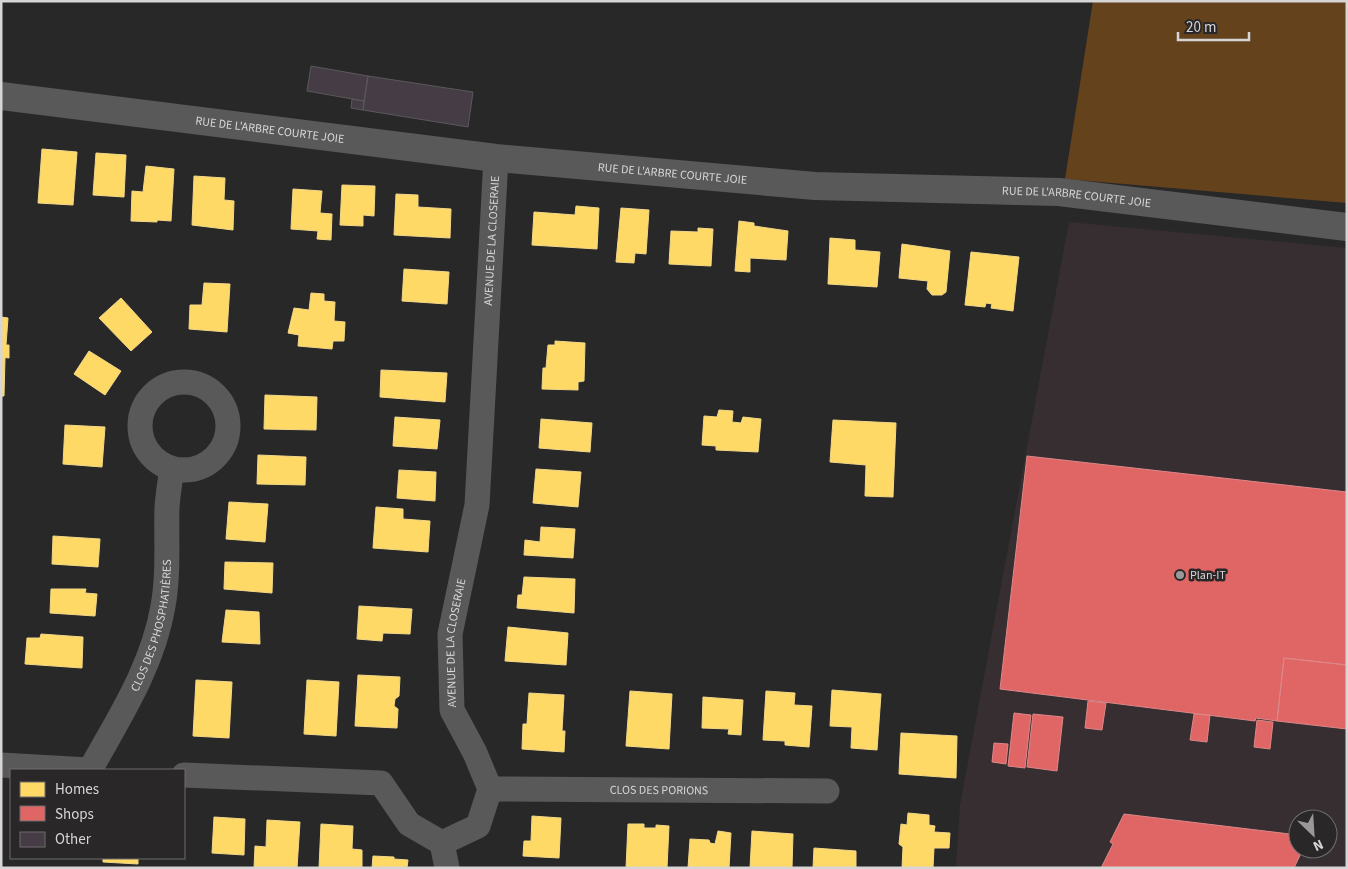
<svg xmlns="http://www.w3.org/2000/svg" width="1348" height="869" font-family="'Source Sans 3',sans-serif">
  <rect width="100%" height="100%" fill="#292828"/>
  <!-- built -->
  <path fill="#362e30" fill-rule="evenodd" d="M1069,222l278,26v620h-391l4,-63zM1298,819h30v30h-30z"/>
  <!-- green -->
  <path fill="#64421c" d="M1093,1h254v202l-282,-24z"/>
  <!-- homes -->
  <path fill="#ffd966" stroke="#f3d888" d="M42,149l35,3 -4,53 -35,-2z
    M96,153l30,2 -2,42 -31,-2z
    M146,166l28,3 -3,52 -14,-1v2l-26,-1 1,-30 11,1z
    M194,176l31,2 -1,22 10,1 -1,29 -41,-5z
    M342,185l33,1 -1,30 -11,-1v11l-23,-1z
    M293,189l29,2 -2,22 12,1 -1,26 -14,-1 1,-8 -27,-2z
    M396,194l22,1v12l33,2 -1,29 -56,-3z
    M576,206l23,2 -2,41 -65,-4 2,-33 41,3z
    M621,208l28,2 -3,44 -11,-1 -1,10 -18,-1z
    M739,221l15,2v3l34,5 -2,29 -36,-2v14l-15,-1z
    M698,228l15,1 -2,37 -42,-2 2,-33 27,1z
    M830,238l25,2v10l25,2 -3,35 -49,-3z
    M902,244l48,7 -4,41 -4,3h-10l-5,-6 1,-8 -29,-3z
    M971,252l48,5 -6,54 -22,-3 1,-4 -6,-1 -1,4 -20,-2z
    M404,269l45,3 -2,32 -45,-3z
    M204,283l26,1 -3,48 -38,-3 1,-24h12z
    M311,293l13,1v7l11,1 -1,19 11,1 -1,19h-11l-1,8 -34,-3 1,-11 -11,-2 6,-25 15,2z
    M121,298l31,34 -21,19 -32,-33z
    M1,317l7,1 -2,27h3v13l-8,-1z
    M555,341l30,2 -1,38 -6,1v8l-36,-1 1,-21h3l2,-23h7z
    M89,351l32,20 -16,24 -31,-21z
    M1,357l4,1 -1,38h-3z
    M381,370l66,3 -2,29 -65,-5z
    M265,395l52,2 -1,33 -52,-1z
    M719,410l14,1 -1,11 9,1 2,-6 18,2 -3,33 -42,-2v-4l-14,-1 2,-29 13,1z
    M395,417l45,3 -3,29 -44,-3z
    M541,419l51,4 -2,29 -51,-4z
    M833,420l63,3 -3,74 -28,-1 1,-31 -36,-3z
    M65,425l40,2 -3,40 -39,-3z
    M258,455l48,2 -1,28 -48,-1z
    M536,469l45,3 -3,35 -45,-4z
    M399,470l37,2 -1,29 -38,-3z
    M229,502l39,2 -3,38 -39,-3z
    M376,507l27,2v10l27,2 -2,31 -55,-4z
    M541,527l34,2 -2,29 -49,-3 1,-15 15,2z
    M53,536l47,3 -2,28 -46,-3z
    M225,562l48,1 -1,30 -48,-4z
    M524,577l51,2 -1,34 -57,-5 1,-13h4z
    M51,589h35l-1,4 12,1 -2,22 -45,-3z
    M359,606l53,3 -2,25 -27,-1 -1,8 -25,-2z
    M226,610l33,2 1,32 -38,-2z
    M508,627l60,6 -2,32 -61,-4z
    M41,634l42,3 -1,31 -57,-4 2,-26h13z
    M358,675l42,2 -1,19 -4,3 -1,7 4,3 -1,19 -42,-2z
    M196,680l36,2 -3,56 -36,-2z
    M307,680l32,2 -3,54 -32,-2z
    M832,690l49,4 -4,56 -26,-2 1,-21 -22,-1z
    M630,691l42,3 -3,55 -43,-3z
    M766,691l29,2 -1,12 18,1 -3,41 -24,-2v-4l-22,-1z
    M529,693l35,2 -2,36h3l-1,21 -42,-3 1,-25h4z
    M703,697l40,3 -2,35 -13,-1 1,-5 -27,-1z
    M901,733l56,3 -1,42 -57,-4z
    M908,813l21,2v10l6,1 -1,6 16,1 -1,15h-15l-1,20h-31l1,-21 -4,-3 2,-20 6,1z
    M532,816l29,2 -2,40 -36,-2 1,-15h7z
    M214,817l31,2 -1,36 -32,-2z
    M267,820l33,2 -3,46h-43l1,-22 11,1z
    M321,824l32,2 -1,23 10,1v18h-43z
    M628,824h16v4h12v-3l13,1 -2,42h-41z
    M718,831l13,2 -2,35h-41l2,-29 19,1 1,3 5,1z
    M752,831l41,3 -1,34h-42z
    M814,848l42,3v17h-43z
    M373,856l21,1v2l14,1 -1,8h-35z
    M103,858h35v6l-35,-2z"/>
  <!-- shops -->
  <path fill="#e06666" stroke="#dd8788" d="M1027,456l320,36v173l-63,-7 -7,63 -21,-3 -1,3 -255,-32z
    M1284,658l63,7v64l-70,-8z
    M1088,701l18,2 -4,27 -17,-2z
    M1014,713l17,2 -6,53 -17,-2z
    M1033,714l30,3 -6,54 -30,-4z
    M1194,714l16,1 -3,27 -17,-2z
    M1257,720l16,2 -3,27 -16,-2z
    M994,743l14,1 -2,20 -14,-2z
    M1124,814l174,21v14h5l-9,19h-193l12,-24 -3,-2z"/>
  <!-- building -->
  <path fill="#463c45" stroke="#5a595a" d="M311,66l57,10 -4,25 -57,-10z
    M368,76l105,16 -5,35 -105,-17z
    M352,99l12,2 -1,9 -12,-2z"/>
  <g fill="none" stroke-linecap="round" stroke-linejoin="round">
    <!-- minor -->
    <g stroke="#5a5959" stroke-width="25">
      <circle cx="184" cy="426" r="44"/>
      <path d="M1,765l88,5"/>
      <path id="s1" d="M90,770c29,-52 63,-104 73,-164 6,-33 3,-66 4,-99 1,-13 3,-26 5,-38"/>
      <path id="s2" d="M184,775l197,8 28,41 33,19 36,-17 12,-37 -15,-36 -23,-43 -2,-76 27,-129 19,-347"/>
      <path id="s3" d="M490,789l337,2"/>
      <path d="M442,843l5,25"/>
    </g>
    <!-- tertiary -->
    <path stroke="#5a5959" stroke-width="28" id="s4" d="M1,96l495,62 319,28 244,6 288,35"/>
  </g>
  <!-- markers -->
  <circle fill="#9a9899" stroke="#2a2728" stroke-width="2" cx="1180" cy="575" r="5"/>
  <g text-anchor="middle" stroke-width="5" stroke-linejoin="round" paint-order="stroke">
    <!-- street labels -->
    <g font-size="12" fill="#d7d5d6" stroke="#2a2728">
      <text dy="4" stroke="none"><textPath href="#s4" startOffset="271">RUE DE L'ARBRE COURTE JOIE</textPath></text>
      <text dy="4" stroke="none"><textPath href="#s4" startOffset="676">RUE DE L'ARBRE COURTE JOIE</textPath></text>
      <text dy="4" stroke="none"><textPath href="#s4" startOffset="1081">RUE DE L'ARBRE COURTE JOIE</textPath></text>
      <text dy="4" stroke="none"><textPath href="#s2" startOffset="924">AVENUE DE LA CLOSERAIE</textPath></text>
      <text dy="4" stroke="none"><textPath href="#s1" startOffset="159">CLOS DES PHOSPHATIÈRES</textPath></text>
      <text dy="4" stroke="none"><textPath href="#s2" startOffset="519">AVENUE DE LA CLOSERAIE</textPath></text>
      <text dy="4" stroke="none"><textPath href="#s3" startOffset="169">CLOS DES PORIONS</textPath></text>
    </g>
    <!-- poi labels -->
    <g font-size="12" fill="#d7d5d6" stroke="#2a2728" text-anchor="start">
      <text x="1190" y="579">Plan-IT</text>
    </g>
  </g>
  <!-- border -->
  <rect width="1348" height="869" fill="none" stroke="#d7d5d6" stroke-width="5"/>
  <!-- legend -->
  <rect x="10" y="769" width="175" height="90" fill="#2a2728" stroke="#6f6d6e"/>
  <rect x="20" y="782" width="25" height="15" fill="#ffd966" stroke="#6f6d6e"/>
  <text x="55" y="794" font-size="15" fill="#d7d5d6">Homes</text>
  <rect x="20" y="806" width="25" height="15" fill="#e06666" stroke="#6f6d6e"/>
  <text x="55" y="819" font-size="15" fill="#d7d5d6">Shops</text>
  <rect x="20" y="832" width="25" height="15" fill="#463c45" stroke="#6f6d6e"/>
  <text x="55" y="844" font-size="15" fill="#d7d5d6">Other</text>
  <!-- north arrow -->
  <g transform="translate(1313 834) rotate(155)"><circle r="24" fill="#2a2728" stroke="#6f6d6e"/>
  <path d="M0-4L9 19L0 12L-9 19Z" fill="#9a9899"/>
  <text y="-8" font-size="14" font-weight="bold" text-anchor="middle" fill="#d7d5d6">N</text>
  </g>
  <!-- scale -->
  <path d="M1178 32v8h71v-8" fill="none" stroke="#d7d5d6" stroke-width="2.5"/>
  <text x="1186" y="32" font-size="15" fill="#d7d5d6" stroke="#2a2728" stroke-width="4" paint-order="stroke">20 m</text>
</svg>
